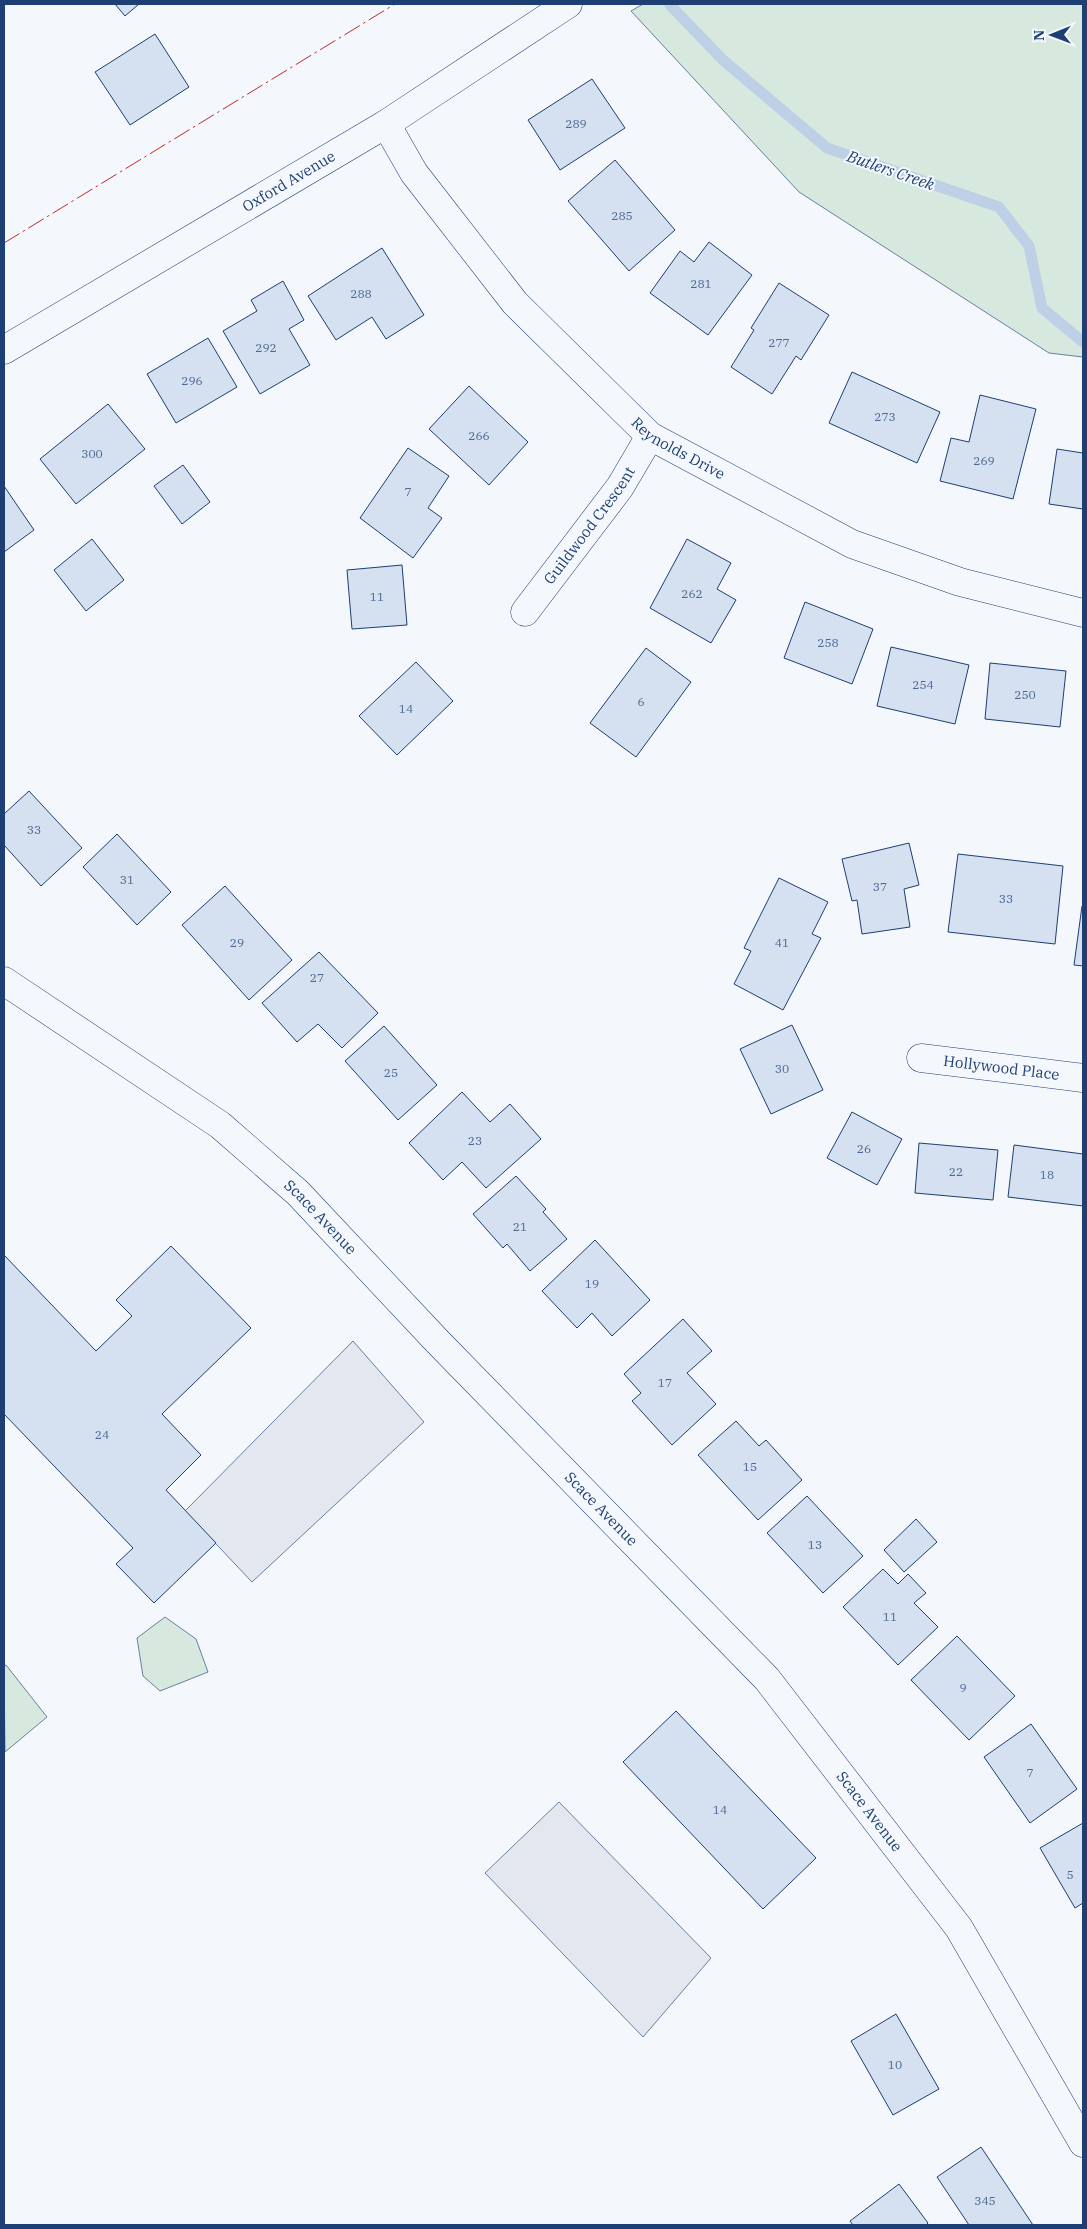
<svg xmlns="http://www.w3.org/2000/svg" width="1087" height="2229" font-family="'IBM Plex Serif',serif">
  <rect width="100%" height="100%" fill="#f4f7fb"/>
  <!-- green -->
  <path fill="#d7e8df" stroke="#687fa3" d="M643,4h440v353l-34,-4 -250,-161 -168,-181z
    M165,1617l31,22 12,33 -48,19 -17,-15 -6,-38z
    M6,1665l41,52 -42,35 -1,-86z"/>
  <!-- parking -->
  <path fill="#e3e8f0" stroke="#687fa3" d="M353,1341l71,81 -172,160 -67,-71z
    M559,1802l152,156 -68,79 -158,-164z"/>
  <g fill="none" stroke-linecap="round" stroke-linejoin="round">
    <!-- stream -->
    <path stroke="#bed0e5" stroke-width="11" d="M670,5l53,55 104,88 172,59 30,39 13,62 41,34"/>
  </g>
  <!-- building -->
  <path fill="#d5e0f0" stroke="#1d3f73" d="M115,4h24l-14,12z
    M155,34l34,53 -59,38 -35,-53z
    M592,79l33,49 -65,42 -32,-50z
    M615,160l60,70 -46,41 -61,-70z
    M709,242l43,33 -44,60 -58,-42 30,-42 14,11z
    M382,248l42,67 -38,24 -14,-22 -36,23 -28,-44z
    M283,281l21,39 -15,9 21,36 -50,29 -37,-63 34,-20 -6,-11z
    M779,283l50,32 -28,45 -5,-4 -24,38 -41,-27 23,-37 -3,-2z
    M208,338l29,49 -61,36 -29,-49z
    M852,372l88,40 -23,51 -88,-40z
    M469,386l59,56 -39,43 -60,-56z
    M980,395l56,14 -23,90 -73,-18 11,-43 18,4z
    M108,404l37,45 -69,55 -36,-45z
    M408,448l41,28 -21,32 14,10 -29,40 -53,-40z
    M1057,449l26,4v56l-34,-5z
    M183,465l27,37 -28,22 -28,-38z
    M4,486l30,44 -30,22z
    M92,539l32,41 -38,31 -32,-41z
    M687,539l44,24 -14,26 19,11 -25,43 -61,-35z
    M402,565l5,60 -55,4 -5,-59z
    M805,602l68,27 -21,55 -68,-26z
    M891,647l78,18 -14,59 -78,-18z
    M646,648l45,34 -55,75 -46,-34z
    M416,662l37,39 -56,54 -38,-39z
    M990,663l76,8 -6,56 -75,-8z
    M29,791l53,57 -41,38 -37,-41v-31z
    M117,834l54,58 -34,33 -54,-58z
    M909,843l10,42 -15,4 6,38 -48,7 -5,-34 -5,1 -10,-42z
    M958,854l105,12 -8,78 -107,-12z
    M779,878l49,24 -16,32 9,4 -38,72 -49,-26 17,-33 -7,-3z
    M225,886l67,74 -43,40 -67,-75z
    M1082,906l1,1v59l-9,-1z
    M319,952l59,61 -36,35 -24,-24 -21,18 -35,-39z
    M792,1025l31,65 -52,24 -31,-65z
    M384,1026l53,59 -39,35 -53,-59z
    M462,1092l28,30 20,-18 31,35 -55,49 -24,-26 -19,18 -34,-37z
    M852,1112l50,27 -25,46 -50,-27z
    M919,1143l79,7 -5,50 -78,-7z
    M1014,1145l69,9v52l-75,-9z
    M516,1176l30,33 -3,3 24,27 -37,32 -23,-27 -4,4 -30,-34z
    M595,1240l55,60 -38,36 -20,-23 -15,15 -35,-37z
    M171,1246l80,82 -89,86 39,41 -35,35 50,53 -62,60 -38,-39 17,-16 -129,-134v-159l92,96 36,-35 -16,-16z
    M683,1319l29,32 -25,22 29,31 -44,41 -40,-44 9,-8 -17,-19z
    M736,1421l23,25 7,-6 36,40 -44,40 -60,-65z
    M807,1496l56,60 -40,37 -56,-60z
    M916,1519l21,23 -33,30 -20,-22z
    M883,1569l15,15 10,-10 18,19 -12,10 24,24 -40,38 -55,-58z
    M957,1636l58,60 -46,44 -58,-60z
    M676,1711l140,147 -53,51 -140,-147z
    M1031,1724l46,65 -47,34 -46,-66z
    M1083,1823v80l-8,5 -35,-60z
    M896,2014l43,75 -46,26 -42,-74z
    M981,2147l52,78h-64l-32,-48z
    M899,2184l29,39 -2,2h-73l-3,-4z"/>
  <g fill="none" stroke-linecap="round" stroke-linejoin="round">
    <defs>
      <g id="street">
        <path id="s1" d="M4,350l382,-226"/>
        <path id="s2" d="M525,612l95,-125 30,-51"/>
        <path id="s3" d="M4,981l216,144 78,68 139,148 330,338 192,249 124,215"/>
        <path id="s4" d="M921,1058l162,20"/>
      </g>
      <g id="secondary">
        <path id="s5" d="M568,4l-182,120 28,49 101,130 135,133 202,108 108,38 123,31"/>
      </g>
    </defs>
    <!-- street casing -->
    <use href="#street" stroke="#1d3f73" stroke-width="29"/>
    <!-- secondary casing -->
    <use href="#secondary" stroke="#1d3f73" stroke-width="29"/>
    <!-- street -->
    <use href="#street" stroke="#f4f7fb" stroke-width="28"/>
    <!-- secondary -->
    <use href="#secondary" stroke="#f4f7fb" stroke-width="28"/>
    <!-- power -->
    <path stroke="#c62828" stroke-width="1" stroke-dasharray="18 4 2.5 4" stroke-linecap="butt" d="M4,243l391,-239"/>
  </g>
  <g text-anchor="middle" stroke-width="4" stroke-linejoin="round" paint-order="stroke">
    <!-- number labels -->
    <g font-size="12" fill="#4b6792">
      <text x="576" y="128">289</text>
      <text x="622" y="220">285</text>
      <text x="701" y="288">281</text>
      <text x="361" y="298">288</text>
      <text x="779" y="347">277</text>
      <text x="266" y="352">292</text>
      <text x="192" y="385">296</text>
      <text x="885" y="421">273</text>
      <text x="479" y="440">266</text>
      <text x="92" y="458">300</text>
      <text x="984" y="465">269</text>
      <text x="408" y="496">7</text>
      <text x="692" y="598">262</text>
      <text x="377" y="601">11</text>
      <text x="828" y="647">258</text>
      <text x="923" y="689">254</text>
      <text x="1025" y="699">250</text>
      <text x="641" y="706">6</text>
      <text x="406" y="713">14</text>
      <text x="34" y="834">33</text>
      <text x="127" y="884">31</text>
      <text x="880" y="891">37</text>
      <text x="1006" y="903">33</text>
      <text x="237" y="947">29</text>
      <text x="782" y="947">41</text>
      <text x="317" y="982">27</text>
      <text x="782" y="1073">30</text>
      <text x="391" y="1077">25</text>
      <text x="475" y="1145">23</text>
      <text x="864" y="1153">26</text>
      <text x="956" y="1176">22</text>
      <text x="1047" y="1179">18</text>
      <text x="520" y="1231">21</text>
      <text x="592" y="1288">19</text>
      <text x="665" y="1387">17</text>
      <text x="102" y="1439">24</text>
      <text x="750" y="1471">15</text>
      <text x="815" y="1549">13</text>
      <text x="890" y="1621">11</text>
      <text x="963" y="1692">9</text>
      <text x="1030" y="1777">7</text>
      <text x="720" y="1814">14</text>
      <text x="1070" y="1879">5</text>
      <text x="895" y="2069">10</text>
      <text x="985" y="2205">345</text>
    </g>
    <!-- street labels -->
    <g font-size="15" fill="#1d3f73" stroke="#f4f7fb">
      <text dy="5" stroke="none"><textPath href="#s1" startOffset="331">Oxford Avenue</textPath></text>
      <text dy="5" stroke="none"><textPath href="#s5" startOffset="659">Reynolds Drive</textPath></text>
      <text dy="5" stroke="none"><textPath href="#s2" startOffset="108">Guildwood Crescent</textPath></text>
      <text dy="5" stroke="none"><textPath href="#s4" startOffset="81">Hollywood Place</textPath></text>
      <text dy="5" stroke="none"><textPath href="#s3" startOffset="396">Scace Avenue</textPath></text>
      <text dy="5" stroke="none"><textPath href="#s3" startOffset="801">Scace Avenue</textPath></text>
      <text dy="5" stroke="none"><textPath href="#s3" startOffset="1206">Scace Avenue</textPath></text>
    </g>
    <!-- water labels -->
    <g font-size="16" font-style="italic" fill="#1d3f73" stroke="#f4f7fb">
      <text transform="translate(891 170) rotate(19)" y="6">Butlers Creek</text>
    </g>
  </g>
  <!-- border -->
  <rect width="1087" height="2229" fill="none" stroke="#1d3f73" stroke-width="10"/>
  <!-- north arrow -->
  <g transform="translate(1052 35) rotate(269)" stroke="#f4f7fb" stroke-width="4" paint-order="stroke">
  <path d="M0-4L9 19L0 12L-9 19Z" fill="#1d3f73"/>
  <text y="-8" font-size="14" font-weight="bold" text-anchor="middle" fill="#1d3f73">N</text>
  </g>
</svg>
